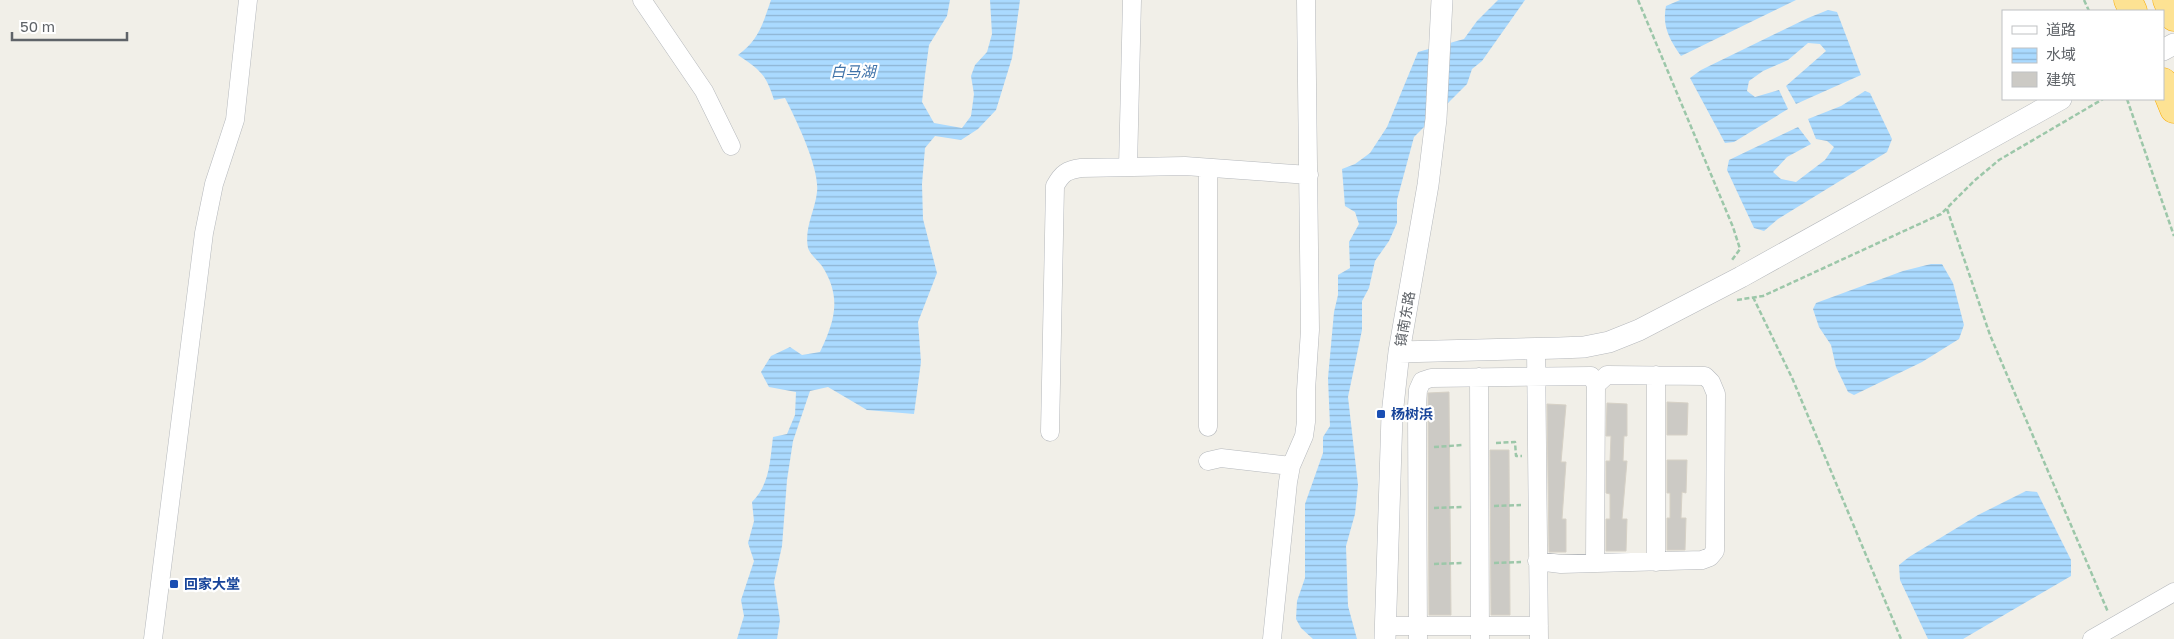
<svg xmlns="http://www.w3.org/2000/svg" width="2174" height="639" font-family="'Golos Text','Noto Sans SC',sans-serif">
  <defs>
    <pattern id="water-rules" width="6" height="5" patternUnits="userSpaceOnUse" patternTransform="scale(1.25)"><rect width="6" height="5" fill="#aadaff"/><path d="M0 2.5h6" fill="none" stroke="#8eb4d2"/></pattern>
  </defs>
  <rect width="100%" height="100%" fill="#f1efe8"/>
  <!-- water -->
  <path fill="url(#water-rules)" d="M771,0h179l-3,16 -18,29 -4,30 -3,27 12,21 28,5 9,-12 3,-22 -3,-18 4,-11 12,-13 5,-18 -2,-34h30l-8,58 -16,52 -18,19 -17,11 -26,-4 -10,12 -3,36 1,35 14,54 -19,49 3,40 -7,52 -47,-4 -39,-23 -18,4 -17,50 -6,39 -5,66 -8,36 6,38 -3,19h-40l7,-23 -3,-16 13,-39 -6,-18 6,-22 -2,-19c18,-18 18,-41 21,-65l14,-3 8,-19 1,-23 -27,-5 -8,-15 10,-16 19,-9 12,8 18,-3c15,-31 22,-55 2,-86 -4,-5 -12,-12 -14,-18 -4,-20 7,-37 9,-56 3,-23 -21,-73 -32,-94l-11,2c-8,-26 -14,-30 -36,-45 21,-15 25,-32 33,-55z
    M1498,0h27l-43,61 -10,8 -5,15 -53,53 -17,63v23l-8,18 -14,20 -6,27 -7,13v29l-14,67 10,88 -3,29 -9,32 2,60 9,33h-44l-12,-11 -5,-9 1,-18 8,-23v-74l18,-51v-16l7,-11 -2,-48 6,-66 4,-17v-20l12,-7 -1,-26 10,-18 -4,-12 -10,-6 -3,-37 13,-5 15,-11 17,-26 31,-75 46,-13 13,-18z
    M1680,0h116l-115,56c-12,-17 -19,-30 -15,-50z
    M1828,10l9,2 24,63 -65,29 -10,-18 40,-35 -6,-7 -12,-1 -20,17 -25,11 -14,10 -2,10 8,6 24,-7 9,19 -54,33 -9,1 -35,-65 11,-8 107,-52z
    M1865,91l5,2 22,46 -5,13 -109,67 -14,12 -10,-3 -27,-58 2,-10 69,-33 13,17 -24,13 -14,15 8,7 15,3 29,-22 9,-13 -7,-6 -11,-2 -8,-20 33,-13z
    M1931,264h11l11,19 11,42 -5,14 -37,23 -68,33 -6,-3 -12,-25 -5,-22 -12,-18 -6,-18 3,-6 87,-32z
    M2026,491l11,1 34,68v16l-108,63h-35l-28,-59 -1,-15 10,-8 69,-42z"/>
  <!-- building -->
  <path fill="#cccac5" stroke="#d6d1c6" d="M1449,392l2,223h-22l-1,-222z
    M1667,402l21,1 -1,32h-20z
    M1607,403l20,1v32h-3l-1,25h4l-5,58h5l-1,32h-20v-32h4v-25l-4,-1v-32h4l1,-25h-5z
    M1547,404l19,1 -5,57h5l-4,57h4v33h-17z
    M1490,450h19l1,165h-19z
    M1667,460h20l-1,33 -4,-1 -1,26h5l-1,32h-18v-32h3v-25h-3z"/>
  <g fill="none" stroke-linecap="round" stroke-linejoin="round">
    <defs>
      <path id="minor" d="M642,0l62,91 27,55
        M1128,167l4,-167
        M1536,349l3,290
        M1479,377l1,262
        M1208,427v-259
        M1050,432l5,-246c7,-13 12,-16 26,-18l104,-2 124,9
        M1208,461l13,-3 70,8
        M1537,561l24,3 141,-4 8,-3 5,-6 1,-157 -5,-12 -6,-6 -98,-1 -11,10
        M1656,562v-187
        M1385,626h154
        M153,639l51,-406 10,-49 21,-64 13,-120
        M1272,639l16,-157 3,-16 13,-30 2,-14v-32l4,-60 -4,-330
        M1418,639l-1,-233 1,-16 4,-9 9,-3 160,-2 5,9 -1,178
        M2092,639l82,-47"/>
      <path id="tertiary" d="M2163,50l11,-6
        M1399,352l160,-4 25,-1 25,-5 30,-12 102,-53 320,-178
        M1385,639l7,-224 7,-63 29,-167 8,-66 6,-119"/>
      <path id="motorway" d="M2128,0l5,11
        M2167,0l7,17
        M2163,82l11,27"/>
    </defs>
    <!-- minor casing -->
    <use href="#minor" stroke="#b5b8bc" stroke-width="19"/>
    <!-- tertiary casing -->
    <use href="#tertiary" stroke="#b5b8bc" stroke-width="22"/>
    <!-- motorway casing -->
    <use href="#motorway" stroke="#f9ab00" stroke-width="29"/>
    <!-- path -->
    <path stroke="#9cc7a9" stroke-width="2.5" stroke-dasharray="5 2.5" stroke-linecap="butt" d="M1638,0l95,227 7,22 -8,11
      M2084,0l5,11
      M2127,99l47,137
      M1947,209l43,126 118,277
      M1753,297l40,83 108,259
      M1737,300l26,-4 178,-82 33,-33 25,-21 104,-61
      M1496,443l19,-1 1,14h6
      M1434,447l29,-2
      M1494,506l27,-1
      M1434,508l30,-1
      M1494,563l27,-1
      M1434,564l30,-1"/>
    <!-- minor -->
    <use href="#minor" stroke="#fff" stroke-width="18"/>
    <!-- tertiary -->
    <use href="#tertiary" stroke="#fff" stroke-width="21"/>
    <!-- motorway -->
    <use href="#motorway" stroke="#fde293" stroke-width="28"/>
  </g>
  <!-- markers -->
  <g fill="#1a4fb4" stroke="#fff" stroke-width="2">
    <rect x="1376" y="409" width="10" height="10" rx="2.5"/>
    <rect x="169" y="579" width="10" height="10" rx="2.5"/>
  </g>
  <g text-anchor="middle" stroke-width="4.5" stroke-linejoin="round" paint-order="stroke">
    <!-- street labels -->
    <g font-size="14" fill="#5f6368" stroke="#fff">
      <text transform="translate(1405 319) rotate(-80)" y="5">镇南东路</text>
    </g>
    <!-- transit labels -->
    <g font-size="14" font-weight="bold" fill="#164399" stroke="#fff" text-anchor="start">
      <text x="1391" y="419">杨树浜</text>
      <text x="184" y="589">回家大堂</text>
    </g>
    <!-- water labels -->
    <g font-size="15" font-style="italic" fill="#4174aa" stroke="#fff">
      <text x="853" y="77">白马湖</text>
    </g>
  </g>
  <!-- legend -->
  <rect x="2002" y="10" width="162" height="90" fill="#ffffff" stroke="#bfc1c3"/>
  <rect x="2012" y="26" width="25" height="8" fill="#ffffff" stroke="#bfc1c3"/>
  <text x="2046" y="35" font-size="15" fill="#5f6368">道路</text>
  <rect x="2012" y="48" width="25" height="15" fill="url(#water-rules)" stroke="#bfc1c3"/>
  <text x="2046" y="60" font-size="15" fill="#5f6368">水域</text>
  <rect x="2012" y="72" width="25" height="15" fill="#cccac5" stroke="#bfc1c3"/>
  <text x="2046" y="85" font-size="15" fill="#5f6368">建筑</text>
  <!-- scale -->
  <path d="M12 32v8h115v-8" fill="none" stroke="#5f6368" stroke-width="2.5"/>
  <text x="20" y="32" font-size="15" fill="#5f6368" stroke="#ffffff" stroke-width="4" paint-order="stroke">50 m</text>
</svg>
